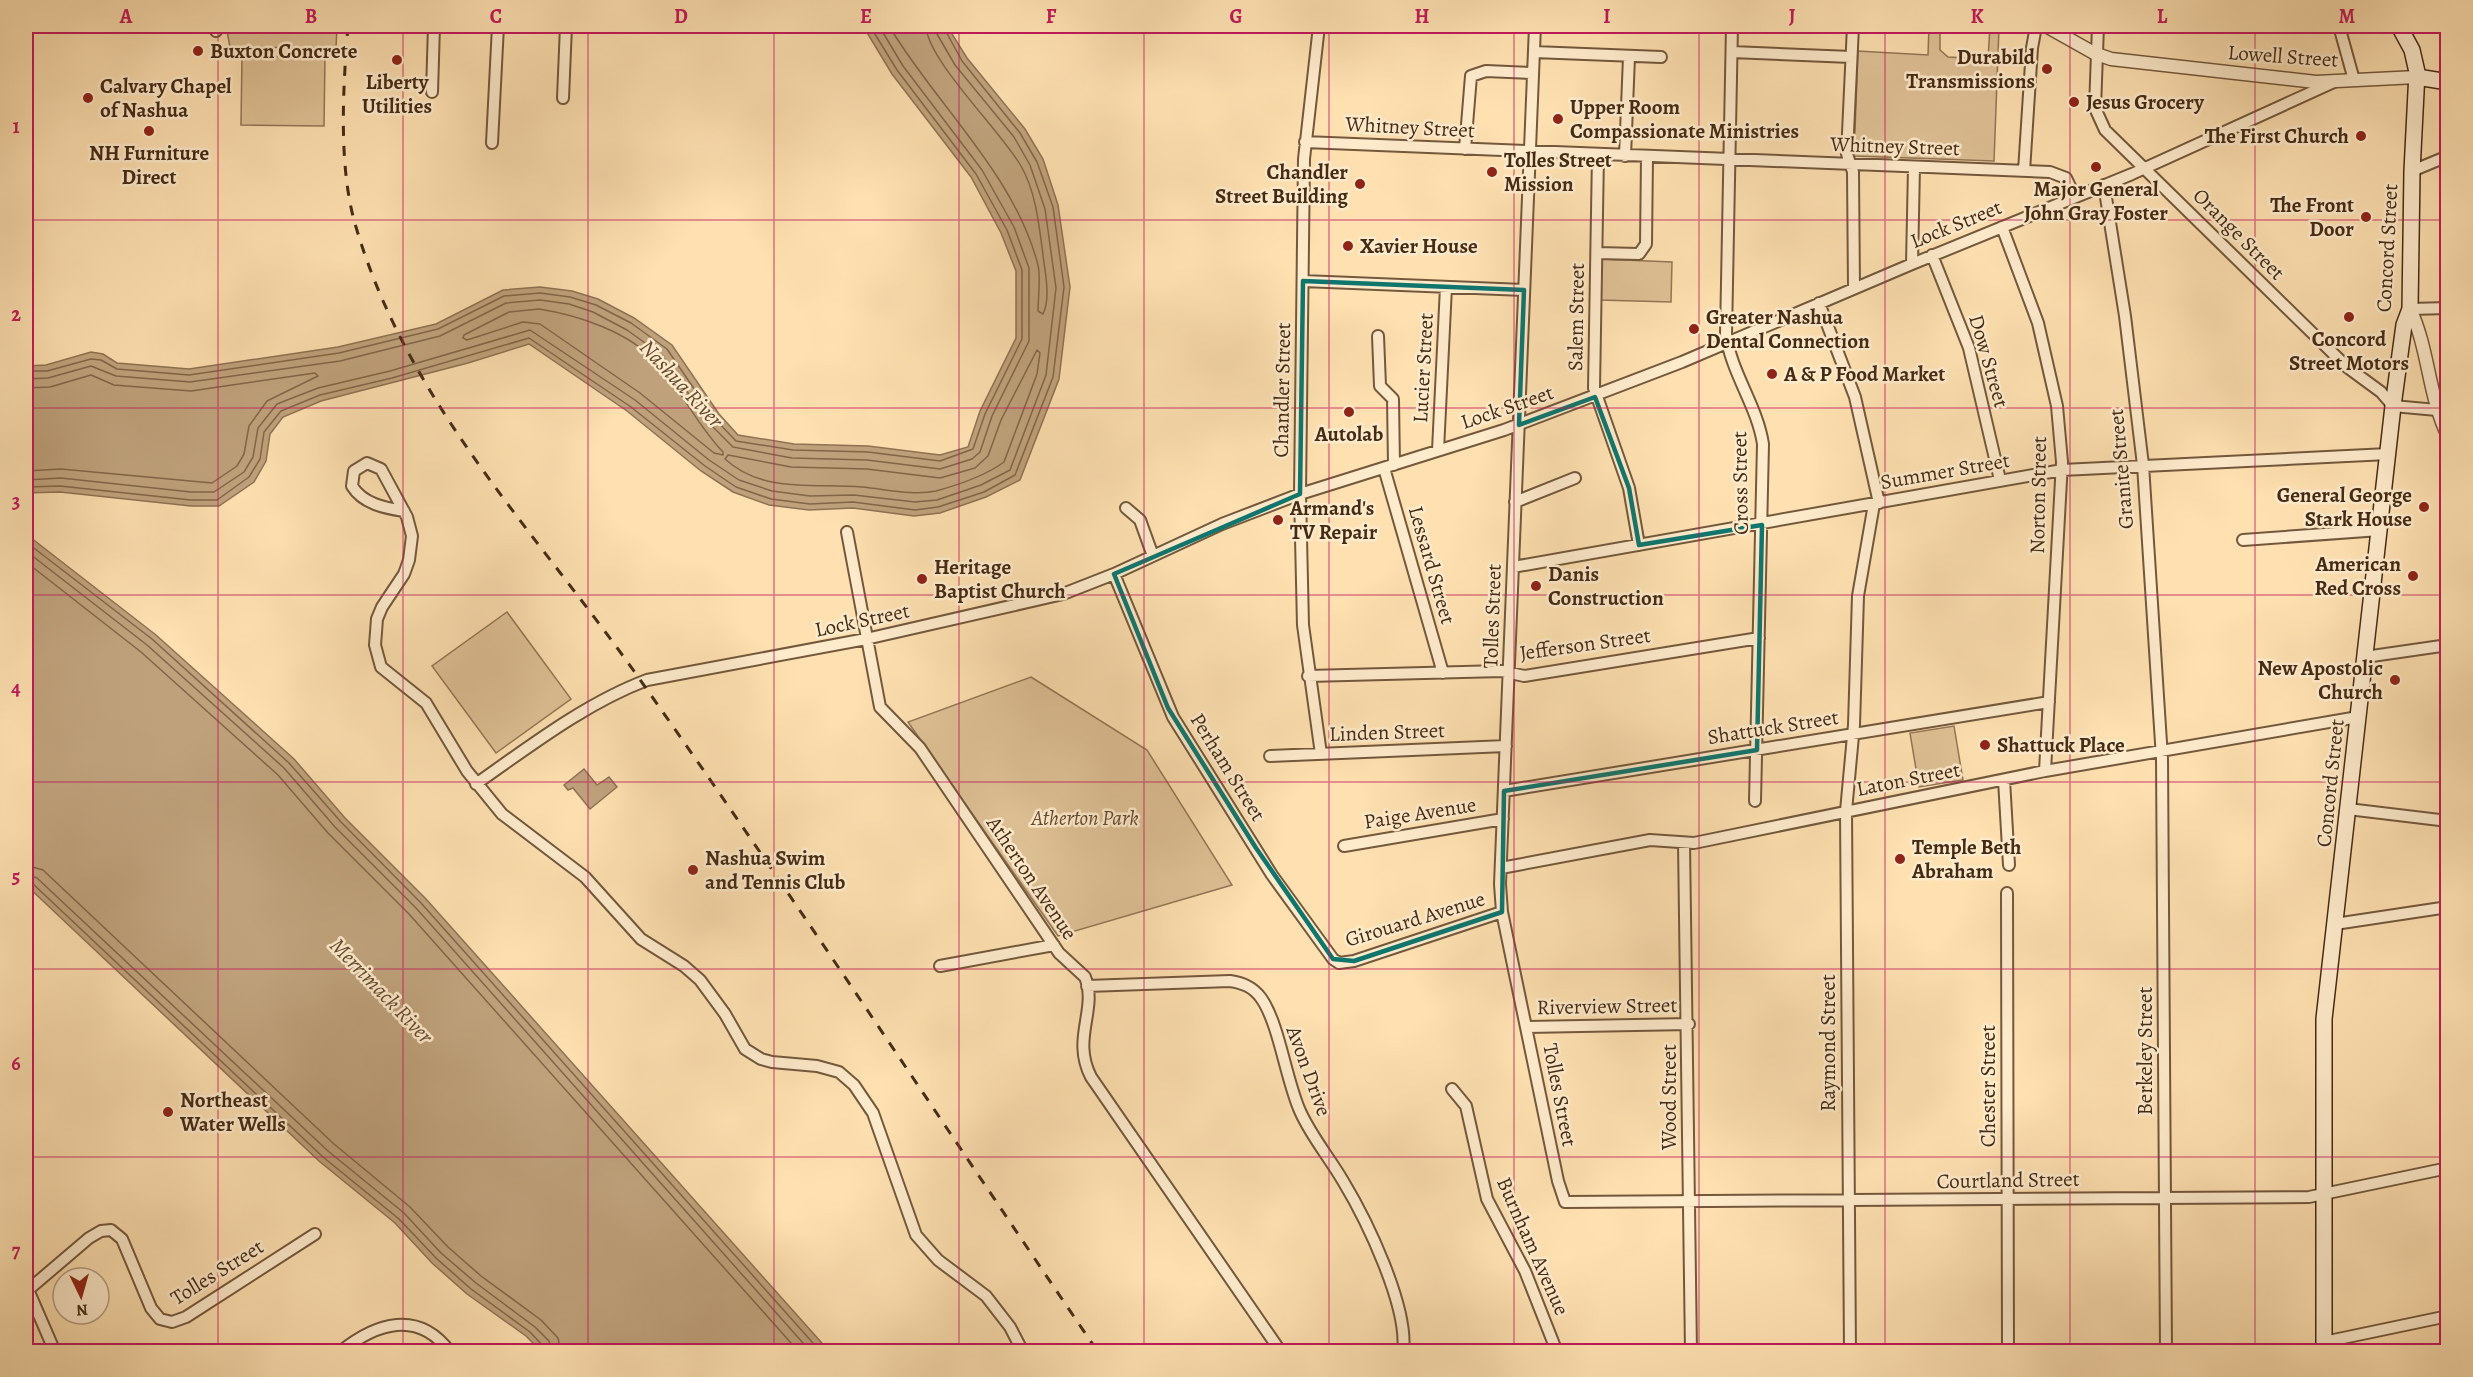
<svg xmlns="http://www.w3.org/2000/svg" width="2473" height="1377" font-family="Alegreya,serif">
  <rect width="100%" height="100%" fill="#fee0b1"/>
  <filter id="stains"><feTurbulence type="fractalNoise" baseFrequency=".00333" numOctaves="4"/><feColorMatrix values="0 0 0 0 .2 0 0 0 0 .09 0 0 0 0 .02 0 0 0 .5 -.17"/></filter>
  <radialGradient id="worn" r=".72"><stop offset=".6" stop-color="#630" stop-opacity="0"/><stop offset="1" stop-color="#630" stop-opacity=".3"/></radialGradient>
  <!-- green -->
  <path fill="#dfc196" stroke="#927656" stroke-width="1.5" d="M226,26h111l-1,22 -106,-1z
    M1929,26h11v24l8,7 40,2 2,-32 9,1 -5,133 -140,-5 4,-105 70,4z
    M242,56l83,1 -1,69 -83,-1z
    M1601,259l71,3 -1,40 -72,-2z
    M507,612l64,87 -75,54 -64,-87z
    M1031,677l116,73 85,135 -174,51 -150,-214z
    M1954,726l9,54 -44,7 -9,-54z"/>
  <!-- water -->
  <path fill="#bfa27c" stroke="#8e7253" stroke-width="1.5" d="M863,26h84l20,32 58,71 18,30 15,46 12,82 -11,92 -39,101 -34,17 -46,16 -26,3 -61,-8 -44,2 -40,-5 -36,-13 -32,-21 -74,-60 -98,-67 -61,19 -147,38 -38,16 -13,17 -4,27 -12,21 -35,24h-28l-131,-14 -34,1v-127l20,-1 45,-13 12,2 14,9 72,6 149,-22 98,-23 67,-34 37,-3 32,4 26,8 36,19 38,27 47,69 19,21 56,9 74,2 72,9 28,-8 12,-36 36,-73v-67l-15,-38 -30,-56 -79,-103z
    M26,534l130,101 138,124 51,59 81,81 403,452h-288l-15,-15 -59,-42 -35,-31 -37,-40 -76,-62 -293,-276z
    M584,769l13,16 12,-8 8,10 -27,22 -17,-21 -5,2 -4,-5z"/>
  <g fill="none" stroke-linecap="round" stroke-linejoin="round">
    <!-- shore -->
    <path stroke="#826648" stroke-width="1.5" d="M889,26c47,79 125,147 149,239 3,14 0,32 0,46l5,3c8,-17 2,-41 0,-59 -4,-30 -7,-63 -22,-89 -20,-35 -94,-106 -95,-140
      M539,309c39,6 90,23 117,53 25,27 40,62 67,90v3l-9,-2 -74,-60 -100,-69 -17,-2 -56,18 -4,-2 1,-3 45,-23z
      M1037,350l3,3 -3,21 -33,88c-19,14 -46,23 -68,29 -23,5 -51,-2 -74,-4 -47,-4 -99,7 -137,-28l3,-4 63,12 76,2 73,9 35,-10 13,-12 13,-36z
      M26,371h21l44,-12 10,1 16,9 72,6 150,-22 99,-24 66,-33 36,-3 30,4 26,8 35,18 36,26 47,69 22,23 57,9 75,2 72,9 33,-12 12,-35 37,-75v-69l-15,-40 -31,-56 -79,-104 -27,-44
      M26,379l22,-1 43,-12 25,10 74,6 150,-21 100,-25 66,-33 34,-3 29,4 24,8 34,18 35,25 46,67 25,25 59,11 75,2 73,9 32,-10 8,-7 12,-36 37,-75v-73l-15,-41 -32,-57 -79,-104 -24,-40
      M26,388l24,-1 41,-12 23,10 77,6 124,-18 3,3 -51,25 -18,25 -5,28 -7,12 -25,17 -151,-14 -35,2
      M26,480l35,-2 130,14h23l30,-20 9,-15 5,-29 19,-24 41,-16 72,-17 140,-41 105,70 74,60 30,20 33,11 38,5 44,-1 61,7 22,-2 44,-15 29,-15 36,-95 10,-87 -11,-79 -15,-44 -16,-28 -59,-72 -18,-31 -2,-8
      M26,487l34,-1 131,14h26l32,-23 11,-18 4,-27 17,-21 39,-16 72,-17 137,-40 102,69 74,59 31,21 35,12 39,5 43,-2 62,8 23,-3 46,-15 31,-17 38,-98 11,-90 -11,-80 -16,-45 -17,-29 -58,-72 -19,-35
      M26,542l126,97 137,124 52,59 80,81 400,449
      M26,551l121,94 137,123 51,59 81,81 395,444
      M26,562l115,90 137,123 50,58 81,81 390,438
      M26,865l17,5 291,274 76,63 38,40 33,29 60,44 17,18 3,14
      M26,874l11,4 291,273 76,62 37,40 35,30 59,44 14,14 3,11
      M26,881l6,2 291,274 76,62 37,39 35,31 59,43 13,14 2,6"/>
    <defs>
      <path id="minor" d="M215,26l1,5
        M1319,26l-15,133 -4,335 3,131 18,129
        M1535,26l-35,858 2,28 56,269 7,21 744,-5 139,-29
        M1732,26l-6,308c5,39 31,71 37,110l-8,357
        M1853,26l-6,128 6,18 1,116
        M2098,26l-3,82 10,22 242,237 34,25 12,14 44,4
        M2339,26l15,54
        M1534,52l127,5
        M1732,52l119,5
        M432,92l2,-66
        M563,98l3,-72
        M1305,142l745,30 16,6 9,19
        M492,143l6,-117
        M1465,149l6,-73 15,-5 46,2
        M1598,155l-4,233 35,100 10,57
        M1625,156l4,-99
        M2024,171l8,-123 4,-22
        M2412,171l36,-15
        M2104,185l21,131 18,149 19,293 4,594
        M2002,227l36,96 19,83 5,56 -17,309
        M1597,253l42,1 7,-10 1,-87
        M1932,255l37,93 31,132
        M1912,264l2,-97
        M1303,281l221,9
        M1819,303l36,94 24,106
        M2410,309l38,-1
        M1378,336l2,50 13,13 1,66
        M1438,450l8,-163
        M1384,468l59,205
        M1515,502l60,-24
        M1126,508l14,12 13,36
        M404,511c-19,-3 -41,-7 -52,-25l2,-15 13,-8 14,6 26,48 5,19 -3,24 -5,14 -22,33 -5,12 -2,26 6,22 45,36 41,68 35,43 83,63 56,62 43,27 16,14 25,34 20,35 16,10 11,3 45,4 22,6 15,13 19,28 43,122 22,25 48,36 24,31 13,25
        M847,532l33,175 40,41 139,205 26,24c13,33 -14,61 6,100l190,275
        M2243,540l137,-10
        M1513,567l549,-97 326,-16
        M1114,574l59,143 99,158 61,84 6,4 15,-2 148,-49
        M2365,657l83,-12
        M1308,676l194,-5 22,5 235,-38
        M1270,756l236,-10
        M2004,780l5,85
        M476,784c54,-38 110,-81 171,-104l219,-41 197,-45 51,-20 108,-50 78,-30 204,-64 178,-68 230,-98 220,-90 202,-92
        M1504,791l545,-89
        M2348,809l100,12
        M1684,843l7,509
        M1344,846l159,-27
        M1501,868l149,-28 44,3 351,-72 313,-54
        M2007,893l1,459
        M2335,924l113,-17
        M940,966l114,-21
        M1087,986l143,-5c13,2 23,6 31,17 18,25 25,82 39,113 11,25 29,46 43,70 23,38 66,126 60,171
        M1527,1027l162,-3
        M1452,1089l14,17 21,93 38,72 32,81
        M26,1285l29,67
        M28,1290l61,-52 12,-7 10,-1 11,9 29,69 9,11 12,3 14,-5 129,-83
        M2324,1342l124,-26
        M340,1352c36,-29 78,-43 110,0
        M1850,1352l-4,-541 8,-86 4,-129 16,-92"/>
      <path id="tertiary" d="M2046,26l48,27 17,6 205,23 101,-5
        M2410,309c19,40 18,86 38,127"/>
      <path id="secondary" d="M2417,77l31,5
        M2324,1352v-333l69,-613 11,-81 6,-16 2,-138 5,-99 -5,-22 -13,-24"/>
    </defs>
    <!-- minor casing -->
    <use href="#minor" stroke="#73583c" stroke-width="14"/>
    <!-- tertiary casing -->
    <use href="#tertiary" stroke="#73583c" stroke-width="15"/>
    <!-- secondary casing -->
    <use href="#secondary" stroke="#452b15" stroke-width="18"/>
    <!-- minor -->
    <use href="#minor" stroke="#feebcc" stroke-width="10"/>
    <!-- tertiary -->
    <use href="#tertiary" stroke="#feebcc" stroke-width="12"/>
    <!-- secondary -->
    <use href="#secondary" stroke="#feebcc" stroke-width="15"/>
    <!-- rail -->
    <path stroke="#452b15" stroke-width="3" stroke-dasharray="10 10" stroke-linecap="butt" d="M348,26c-5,61 -10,142 8,201 51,174 178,303 280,447 158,223 308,452 462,678"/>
  </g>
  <!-- marked area -->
  <path fill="none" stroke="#0f766e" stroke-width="4.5" stroke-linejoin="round" d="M1303,281l221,9 -5,135 76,-28 34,91 10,57 123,-20 -5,225 -253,41 -2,121 -148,49 -21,-2 -77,-111 -88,-140 -54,-134 186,-80z"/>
  <!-- grid -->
  <path fill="none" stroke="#c2185b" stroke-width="1.5" stroke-opacity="0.55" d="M218,26v1326M403,26v1326M588,26v1326M774,26v1326M959,26v1326M1144,26v1326M1329,26v1326M1514,26v1326M1699,26v1326M1885,26v1326M2070,26v1326M2255,26v1326M26,220h2422M26,408h2422M26,595h2422M26,782h2422M26,969h2422M26,1157h2422"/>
  <!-- markers -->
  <g fill="#8f2418" stroke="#feebcc" stroke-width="2">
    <circle cx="198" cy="51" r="6"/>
    <circle cx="397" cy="60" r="6"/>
    <circle cx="2047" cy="69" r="6"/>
    <circle cx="88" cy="98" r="6"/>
    <circle cx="2074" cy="102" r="6"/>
    <circle cx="1558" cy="119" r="6"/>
    <circle cx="149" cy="131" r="6"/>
    <circle cx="2361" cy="136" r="6"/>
    <circle cx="2096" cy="167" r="6"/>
    <circle cx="1492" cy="172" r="6"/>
    <circle cx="1360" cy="184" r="6"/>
    <circle cx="2366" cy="217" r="6"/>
    <circle cx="1348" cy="246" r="6"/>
    <circle cx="2349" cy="317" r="6"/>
    <circle cx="1694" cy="329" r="6"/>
    <circle cx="1772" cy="374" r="6"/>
    <circle cx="1349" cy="412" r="6"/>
    <circle cx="2424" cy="507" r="6"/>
    <circle cx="1278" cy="520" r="6"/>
    <circle cx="2413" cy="576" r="6"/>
    <circle cx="922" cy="579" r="6"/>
    <circle cx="1536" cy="586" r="6"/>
    <circle cx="2395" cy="680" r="6"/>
    <circle cx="1985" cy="745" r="6"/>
    <circle cx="1900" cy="859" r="6"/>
    <circle cx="693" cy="870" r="6"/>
    <circle cx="168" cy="1112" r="6"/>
  </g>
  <g text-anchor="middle" stroke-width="5" stroke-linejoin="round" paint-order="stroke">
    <!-- poi labels -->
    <g font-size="21" font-weight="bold" fill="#452b15" stroke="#feebcc" text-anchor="start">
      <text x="210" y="58">Buxton Concrete</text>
      <text x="2035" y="64" text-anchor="end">Durabild<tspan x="2035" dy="24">Transmissions</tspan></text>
      <text x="397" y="89" text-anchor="middle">Liberty<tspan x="397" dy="24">Utilities</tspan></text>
      <text x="100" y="93">Calvary Chapel<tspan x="100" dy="24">of Nashua</tspan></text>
      <text x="2086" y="109">Jesus Grocery</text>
      <text x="1570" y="114">Upper Room<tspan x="1570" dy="24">Compassionate Ministries</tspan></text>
      <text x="2349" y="143" text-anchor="end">The First Church</text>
      <text x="149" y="160" text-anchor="middle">NH Furniture<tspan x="149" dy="24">Direct</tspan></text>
      <text x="1504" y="167">Tolles Street<tspan x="1504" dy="24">Mission</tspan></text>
      <text x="1348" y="179" text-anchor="end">Chandler<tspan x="1348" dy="24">Street Building</tspan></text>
      <text x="2096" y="196" text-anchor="middle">Major General<tspan x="2096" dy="24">John Gray Foster</tspan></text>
      <text x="2354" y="212" text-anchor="end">The Front<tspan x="2354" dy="24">Door</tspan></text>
      <text x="1360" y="253">Xavier House</text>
      <text x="1706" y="324">Greater Nashua<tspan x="1706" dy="24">Dental Connection</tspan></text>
      <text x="2349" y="346" text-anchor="middle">Concord<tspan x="2349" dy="24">Street Motors</tspan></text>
      <text x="1784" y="381">A &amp; P Food Market</text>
      <text x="1349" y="441" text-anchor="middle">Autolab</text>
      <text x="2412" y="502" text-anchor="end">General George<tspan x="2412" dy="24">Stark House</tspan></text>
      <text x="1290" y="515">Armand's<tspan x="1290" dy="24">TV Repair</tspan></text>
      <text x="2401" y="571" text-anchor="end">American<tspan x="2401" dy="24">Red Cross</tspan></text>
      <text x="934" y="574">Heritage<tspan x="934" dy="24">Baptist Church</tspan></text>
      <text x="1548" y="581">Danis<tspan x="1548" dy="24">Construction</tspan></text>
      <text x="2383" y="675" text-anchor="end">New Apostolic<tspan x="2383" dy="24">Church</tspan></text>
      <text x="1997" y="752">Shattuck Place</text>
      <text x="1912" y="854">Temple Beth<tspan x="1912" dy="24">Abraham</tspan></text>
      <text x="705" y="865">Nashua Swim<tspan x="705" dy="24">and Tennis Club</tspan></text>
      <text x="180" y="1107">Northeast<tspan x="180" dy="24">Water Wells</tspan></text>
    </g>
    <!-- street labels -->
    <g font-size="21" fill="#452b15" stroke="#feebcc">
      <text transform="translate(2283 56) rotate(4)" y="7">Lowell Street</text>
      <text transform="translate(1410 127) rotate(3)" y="7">Whitney Street</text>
      <text transform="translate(1895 146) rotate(2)" y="7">Whitney Street</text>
      <text transform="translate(1956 224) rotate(-22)" y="7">Lock Street</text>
      <text transform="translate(2239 234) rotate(45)" y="7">Orange Street</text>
      <text transform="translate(2387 248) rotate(-87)" y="7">Concord Street</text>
      <text transform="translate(1576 317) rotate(-89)" y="7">Salem Street</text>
      <text transform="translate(1989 361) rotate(74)" y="7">Dow Street</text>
      <text transform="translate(1423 368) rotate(-87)" y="7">Lucier Street</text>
      <text transform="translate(1282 390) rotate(-89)" y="7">Chandler Street</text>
      <text transform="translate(1507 407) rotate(-19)" y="7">Lock Street</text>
      <text transform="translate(2121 469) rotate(-95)" y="7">Granite Street</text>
      <text transform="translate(1945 471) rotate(-10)" y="7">Summer Street</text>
      <text transform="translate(1740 483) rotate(-91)" y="7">Cross Street</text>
      <text transform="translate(2038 495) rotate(-89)" y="7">Norton Street</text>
      <text transform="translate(1432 565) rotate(74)" y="7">Lessard Street</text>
      <text transform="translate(1492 616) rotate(-88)" y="7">Tolles Street</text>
      <text transform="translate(862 620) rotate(-12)" y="7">Lock Street</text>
      <text transform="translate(1585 644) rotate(-8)" y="7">Jefferson Street</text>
      <text transform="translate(1773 727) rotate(-9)" y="7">Shattuck Street</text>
      <text transform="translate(1387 732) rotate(-2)" y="7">Linden Street</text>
      <text transform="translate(1228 767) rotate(58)" y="7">Perham Street</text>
      <text transform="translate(1908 779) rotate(-11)" y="7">Laton Street</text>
      <text transform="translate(2330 783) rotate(-84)" y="7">Concord Street</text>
      <text transform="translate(1420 813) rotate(-9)" y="7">Paige Avenue</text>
      <text transform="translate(1032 878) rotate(56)" y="7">Atherton Avenue</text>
      <text transform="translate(1415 919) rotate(-17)" y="7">Girouard Avenue</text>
      <text transform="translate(1607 1006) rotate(-1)" y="7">Riverview Street</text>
      <text transform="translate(1828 1043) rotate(-90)" y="7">Raymond Street</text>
      <text transform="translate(2145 1051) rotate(-90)" y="7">Berkeley Street</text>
      <text transform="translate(1309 1071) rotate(70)" y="7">Avon Drive</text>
      <text transform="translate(1988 1086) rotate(-90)" y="7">Chester Street</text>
      <text transform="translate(1560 1095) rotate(79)" y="7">Tolles Street</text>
      <text transform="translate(1669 1097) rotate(-90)" y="7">Wood Street</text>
      <text transform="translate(2008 1180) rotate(-1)" y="7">Courtland Street</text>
      <text transform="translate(1533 1246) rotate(66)" y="7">Burnham Avenue</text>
      <text transform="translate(217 1272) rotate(-32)" y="7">Tolles Street</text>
    </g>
    <!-- park labels -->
    <g font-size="21" font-style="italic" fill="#64492f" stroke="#feebcc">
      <text x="1085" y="825">Atherton Park</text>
    </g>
    <!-- water labels -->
    <g font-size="22" font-style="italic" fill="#64492f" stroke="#feebcc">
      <text transform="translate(682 383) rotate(47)" y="8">Nashua River</text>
      <text transform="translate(382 990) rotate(46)" y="8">Merrimack River</text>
    </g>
  </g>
  <!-- margin -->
  <rect width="2473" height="1377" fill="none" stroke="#fee0b1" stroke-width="66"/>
  <!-- north arrow -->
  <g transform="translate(81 1296) rotate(175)"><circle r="28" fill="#feebcc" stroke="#b49e83" stroke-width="1.5"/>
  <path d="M0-4.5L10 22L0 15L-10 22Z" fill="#8f2418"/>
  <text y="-9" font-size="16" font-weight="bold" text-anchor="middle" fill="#452b15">N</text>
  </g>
  <rect x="33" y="33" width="2407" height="1311" fill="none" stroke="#c2185b" stroke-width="2"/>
  <g font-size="20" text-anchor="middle" font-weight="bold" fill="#c2185b">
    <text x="126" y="23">A</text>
    <text x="311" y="23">B</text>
    <text x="496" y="23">C</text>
    <text x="681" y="23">D</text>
    <text x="866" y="23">E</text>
    <text x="1051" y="23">F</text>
    <text x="1236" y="23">G</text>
    <text x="1422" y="23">H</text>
    <text x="1607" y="23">I</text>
    <text x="1792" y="23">J</text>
    <text x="1977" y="23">K</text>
    <text x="2162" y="23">L</text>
    <text x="2347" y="23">M</text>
    <text x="16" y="133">1</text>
    <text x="16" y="321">2</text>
    <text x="16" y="508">3</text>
    <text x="16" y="695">4</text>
    <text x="16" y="883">5</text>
    <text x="16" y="1070">6</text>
    <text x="16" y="1257">7</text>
  </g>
  <rect width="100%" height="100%" filter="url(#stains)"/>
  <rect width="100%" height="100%" fill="url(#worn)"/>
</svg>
